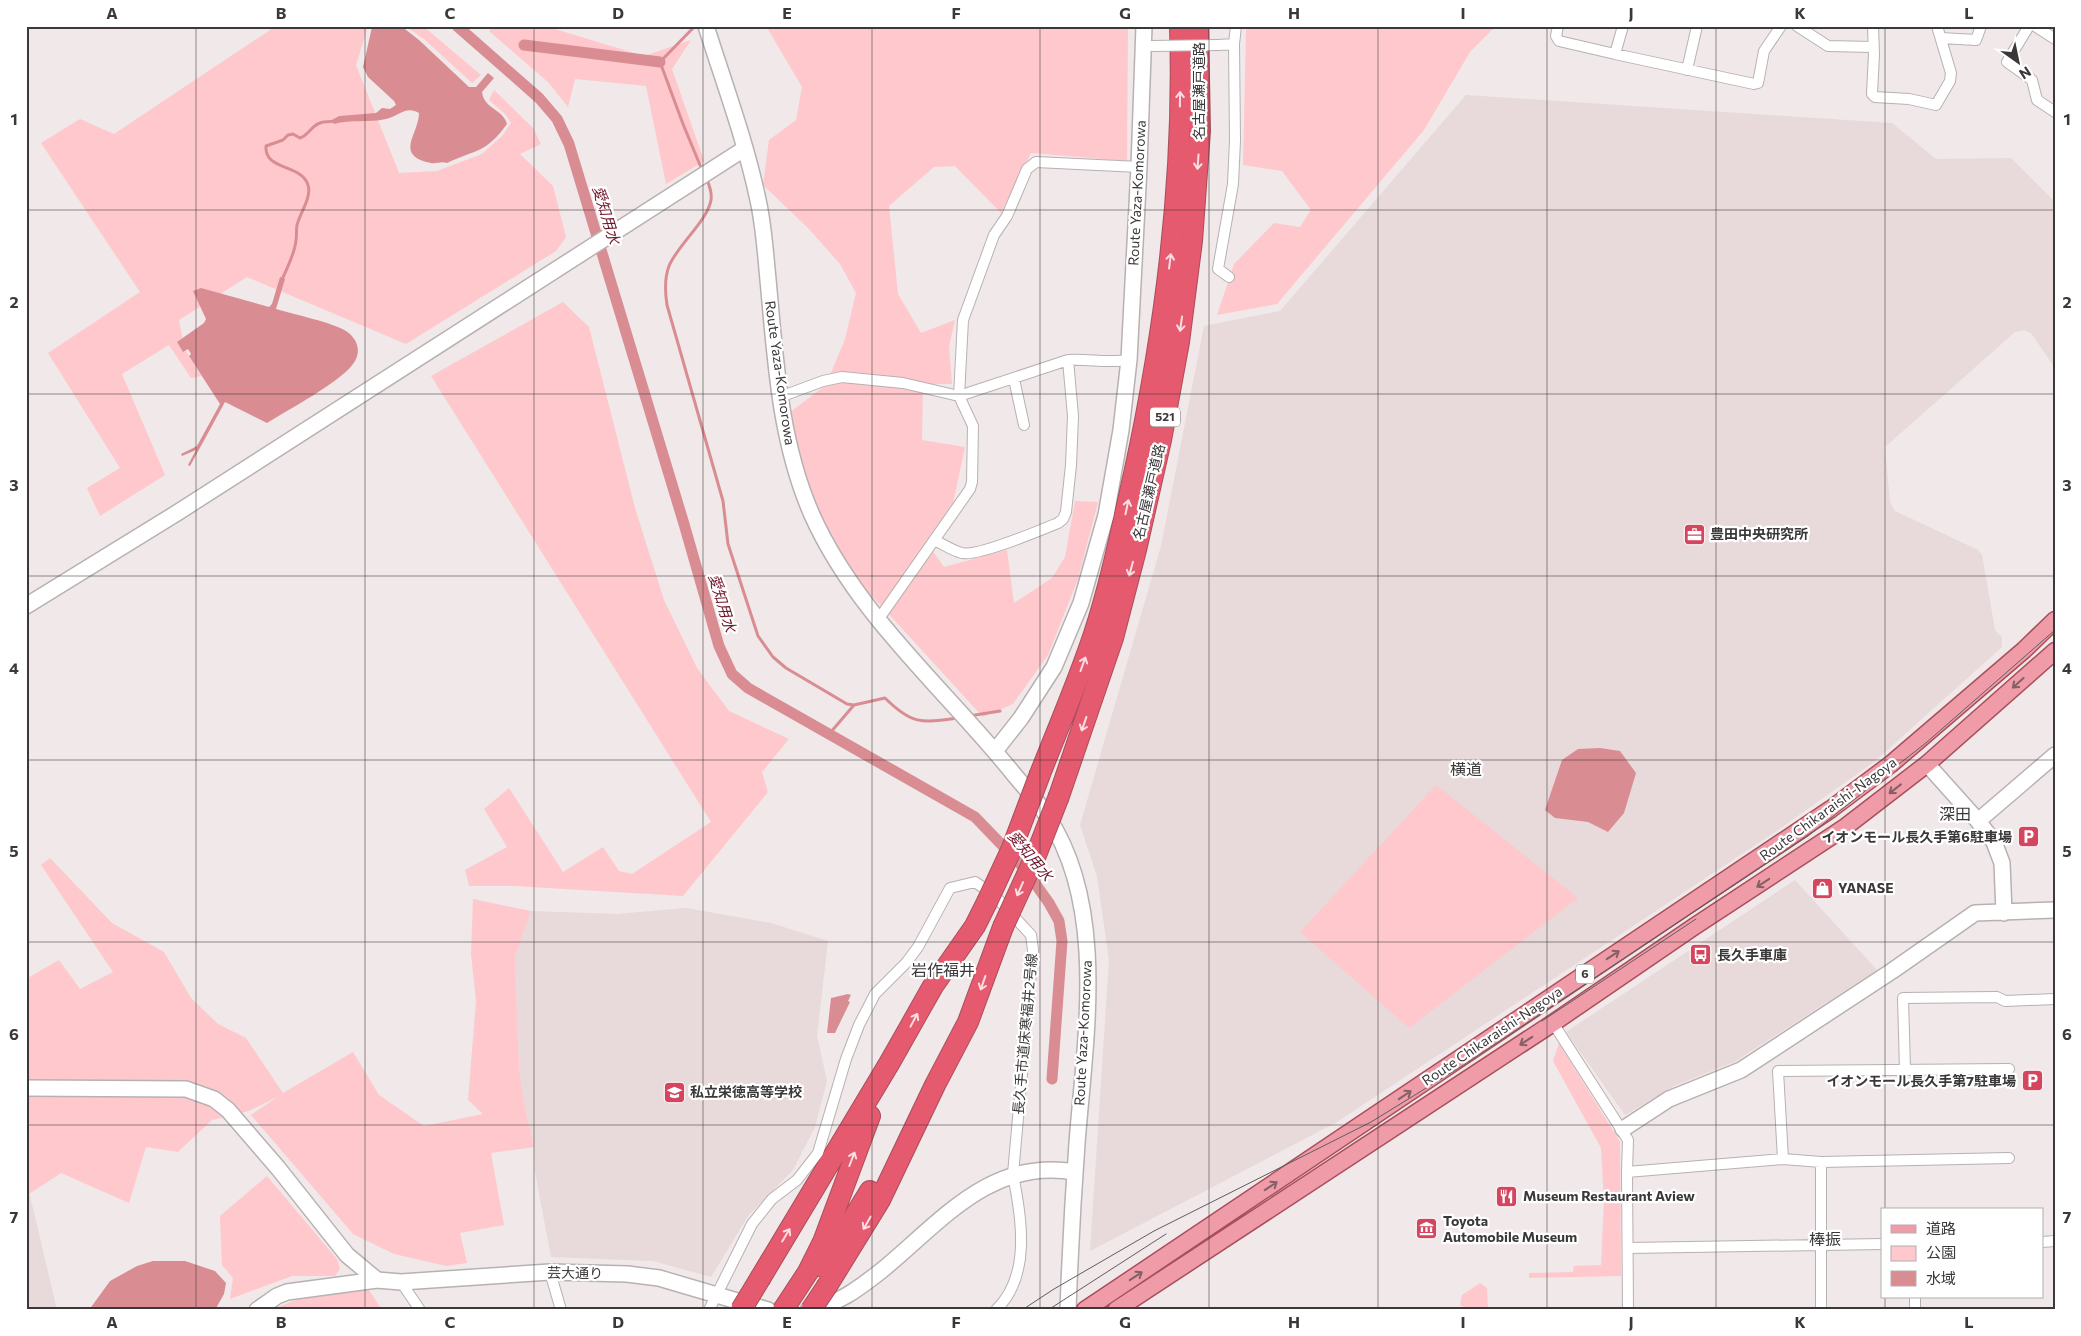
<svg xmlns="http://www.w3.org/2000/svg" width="2081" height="1336" font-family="Commissioner,'Noto Sans JP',sans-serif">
  <rect width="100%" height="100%" fill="#f0e8e9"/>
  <!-- built -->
  <path fill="#e8d9da" d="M1466,95l426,28 44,36 75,-1 44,44v166l-24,-35 -7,-3 -9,2 -130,115 5,56 5,8 83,39 4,5 13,75 7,7v10l-128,115 -99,70 -438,290 -247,129 19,-291 -12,-84 -17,-51 81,-279 43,-220 76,-15z
    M1795,880l82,90 -143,92 -60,24 -49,29 -59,-83z
    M686,908l85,15 57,18 -11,95 10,45 -12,46 -22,43 -45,46 -37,61 -58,-16 -102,-4 -16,-85 -1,-25 -10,-44 -5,-35 -4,-111 16,-46 86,3z
    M26,1179l31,131h-31z"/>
  <!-- green -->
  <path fill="#ffc8cc" d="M276,26h92l-12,39 43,108 38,-2 45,-17 20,-18 9,-13 -5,-8 -17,-15 5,-10 39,38 8,16 -21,10 33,32 13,51 -10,14 -150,93 -159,-67 -68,43 5,28 17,28 -10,2 -22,-33 -47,29 43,101 -65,41 -13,-28 33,-20 -72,-115 92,-61 -99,-149 39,-24 34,15z
    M405,26h18l58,49 -9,8 -48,-44z
    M495,26h50l99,30 47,-16 -19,29 32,92 -38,23 -20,-98 -71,-7 -7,28 -19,-24 -60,-52z
    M766,26h362l-1,135 -96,-8 -30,60 -46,-47 -21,1 -45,39 9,88 23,39 34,-13 -6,26 3,38h-29l-1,56 43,7 -13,61 -25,35 17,24 63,-17 7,53 38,-25 13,-21 10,-56 23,1 -20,77 -30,76 -35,49 -30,13 -131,-143 -40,-76 -23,-85 37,-28 19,-46 11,-46 -16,-29 -32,-36 -45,-43 6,-45 27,-20 6,-33z
    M1249,26h247l-26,26 -46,78 -147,174 -60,11 17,-51 40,-41 26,4 11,-17 -29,-39 -39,-6 3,-136z
    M563,302l26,25 46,181 29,92 33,68 32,43 60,28 -27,33 6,20 -85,104 -169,-10h-45l-4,-16 42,-23 -23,-38 25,-21 54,84 40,-25 16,24 13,3 79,-52 -280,-446z
    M1436,785l142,113 -169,130 -109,-96z
    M50,858l62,65 52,29 27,46 27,26 28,14 37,55 70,-41 26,43 45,31 59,-12 -15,-14 8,-99 -5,-47 2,-55 58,12 -16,46 4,111 5,35 10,44 -43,6 13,72 -44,8 7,30 -21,3 -52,-12 -41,-20 -102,-119 26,-18 -28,14 -37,9 -34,32 -32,-5 -17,56 -68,-30 -35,23v-217l33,-19 21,29 33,-17 -72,-107z
    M1559,1043l61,99 1,134 -92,2v-5l44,-1 1,-6 27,-1 3,-64 -3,-53 -48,-87z
    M267,1176l70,83 3,10 -5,7h-43l-62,23 3,-21 -11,-13 -2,-49z
    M1480,1283l7,5 1,20 -17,2 -11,-5 2,-10z
    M367,1287l15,23h-111l35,-14z"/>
  <!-- water -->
  <path fill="#d98d93" d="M401,26l18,14 50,47h7l12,-14 6,5 -12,14c2,17 21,17 25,32 -21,29 -30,25 -60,39 -6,-2 -10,1 -16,0 -38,-8 -12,-29 -12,-50 -13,-8 -20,3 -33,6 -17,4 -35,0 -52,5l-2,-4 7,-4 37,-3 6,-5 8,1 6,-4 -2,-4 -26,-24 -5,-10 9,-40z
    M280,277l5,2 -9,30c17,5 58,14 70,22 12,8 16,21 7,33 -14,19 -64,45 -86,59l-42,-21 -35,64 -2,-1 8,-15 -14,6 -1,-2 16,-8 23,-42 -31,-48 2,-2 -3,-5 -5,3 -6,-10 27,-19 2,-4 -13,-28 8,-3 68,19 3,-3z
    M1600,748l20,3 16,22 -12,40 -16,19 -20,-10 -33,-4 -10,-8 17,-50 16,-11z
    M848,994l3,1 -3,6 2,1 -15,31h-8l4,-35z
    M153,1261h32l30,10 11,12 -2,11 -9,16h-126l21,-29 27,-15z"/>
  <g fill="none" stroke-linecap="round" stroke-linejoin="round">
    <!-- stream -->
    <path stroke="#d98d93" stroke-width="3" d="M695,26l-35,36 23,62 19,46
      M706,178c3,6 6,15 5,22 -3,20 -34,46 -42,66 -5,13 -4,26 -2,39l56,196 5,43 30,92 15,21 13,11 61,36 7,1 31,-7c27,27 37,25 73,20
      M282,280c5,-13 13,-26 14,-40 1,-5 0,-10 1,-15 3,-12 15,-28 11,-40 -6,-21 -44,-14 -42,-39l17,-6 5,-5 5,-1 7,4c9,-3 11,-12 20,-15 5,-2 12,-1 17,-2
      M969,716l31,-5
      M830,733l24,-28"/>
    <!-- canal -->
    <path stroke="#d98d93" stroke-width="11" d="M457,26l82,72 18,21 12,25 115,380 35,122 13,28 16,14 227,129 49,51 25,35 10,18 3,20 -10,138
      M524,45l136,17"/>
    <defs>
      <path id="street" d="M1558,26l-2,10 3,5 56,13
        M1623,26l-8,28 139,30 4,-1 6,-32 17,-25
        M1797,26l31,20 45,1
        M1873,26l1,28 -2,40 3,3 34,2 27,6 14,-24 1,-8 -14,-47
        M2029,26l-22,36 25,18 5,20 18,12
        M2035,26l20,13
        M1941,38l35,2 5,-14
        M1218,45l16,-1 2,-18
        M1687,70l10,-44
        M1229,277l-11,-8 15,-85 2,-44 -1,-96
        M1014,379l10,46
        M780,397l43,-16 19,-4 61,6 56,13 109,-36c21,-1 40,3 61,0
        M934,540c9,4 19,11 28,13 15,4 79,-23 96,-30l5,-4 3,-7 5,-47 2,-49 -5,-56
        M878,620l92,-131 2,-7 1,-56 -14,-30 4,-76 31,-85 13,-19 20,-47 9,-7 103,5
        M1553,1023l75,117 -1,32 1,138
        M2009,1069l-231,2 5,88 38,3 188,-4
        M1905,1070l-2,-72 94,-1 8,4 50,-2
        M1821,1162v148
        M1627,1172l156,-13
        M2042,1242l13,-1
        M1628,1248l254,-4
        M550,1272l11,38
        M401,1282l19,28
        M1915,1297v13
        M709,1310l43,-86 20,-25 25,-19 21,-27 28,-94 13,-34 16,-31 31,-31 12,-16 32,-59 25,-6 20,14 36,39 2,15 -20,224c8,44 19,101 -17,136"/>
      <path id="secondary" d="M706,26c18,57 40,116 52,174 5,22 7,46 9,69 8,82 11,169 45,246 45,100 132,173 200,257 12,15 25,28 35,44 61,91 38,223 30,327 -4,55 -7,111 -9,167
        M26,606l154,-95 564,-362
        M995,751l26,-33 33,-51 27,-64 25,-88 15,-85 8,-70 10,-193 5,-141
        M1927,764l51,57
        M2004,913l-2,-50 -8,-21 -16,-21 77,-66
        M26,1088l160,1 28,10 14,11 50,58 69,87 30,25
        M1623,1129l46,-30 72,-29 151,-99 83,-58 80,-3
        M257,1310l20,-14 10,-4 90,-12 24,2 149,-10 77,2 32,4 109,32
        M808,1310c29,-5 50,-21 73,-39 59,-48 109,-114 194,-99"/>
      <path id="primary" d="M1085,1310l746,-501 60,-45 133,-114 31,-30
        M1116,1310l437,-287 142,-97 149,-98 83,-64 128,-113"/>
      <path id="highway" d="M1040,774c18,-46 38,-92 54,-140 17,-52 28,-107 40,-160 32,-147 51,-297 46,-448
        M1059,796l54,-158 23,-88 25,-110 18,-98 13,-101 8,-110 -2,-105
        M823,1267l47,-76
        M761,1277l129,-215 43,-76 42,-60 12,-24
        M827,1286l53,-86 55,-115 33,-63 35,-95
        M783,1310l25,-38 15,-30 47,-126"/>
    </defs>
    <!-- street casing -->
    <use href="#street" stroke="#b8b1b1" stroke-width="12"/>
    <!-- secondary casing -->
    <use href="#secondary" stroke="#b8b1b1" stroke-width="18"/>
    <!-- primary casing -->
    <use href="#primary" stroke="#a94e5b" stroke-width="19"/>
    <!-- highway casing -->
    <use href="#highway" stroke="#a94e5b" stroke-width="22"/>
    <!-- street -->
    <use href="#street" stroke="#fff" stroke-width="10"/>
    <!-- secondary -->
    <use href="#secondary" stroke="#fff" stroke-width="15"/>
    <!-- primary -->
    <use href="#primary" stroke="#ef9ca8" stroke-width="16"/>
    <!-- highway -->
    <use href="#highway" stroke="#e55a6e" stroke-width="20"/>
    <!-- tram -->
    <path stroke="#605d5d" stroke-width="1" d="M1542,1021l154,-102
      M1022,1310l32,-21 100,-58 217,-109 91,-56 346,-230 119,-94 128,-112
      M1048,1310l118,-76"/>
    <defs>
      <path id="street-bridge" d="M1152,46l66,-1"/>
      <path id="highway-bridge" d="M987,902l25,-54 28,-74
        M1003,927l33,-72 23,-59
        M741,1310l20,-33
        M811,1310l16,-24"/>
    </defs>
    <!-- street-bridge casing -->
    <use href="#street-bridge" stroke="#b8b1b1" stroke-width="12" stroke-linecap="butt"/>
    <!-- highway-bridge casing -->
    <use href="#highway-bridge" stroke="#a94e5b" stroke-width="22" stroke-linecap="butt"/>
    <!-- street-bridge -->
    <use href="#street-bridge" stroke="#fff" stroke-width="10"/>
    <!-- highway-bridge -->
    <use href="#highway-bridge" stroke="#e55a6e" stroke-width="20"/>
  </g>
  <!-- one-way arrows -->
  <defs><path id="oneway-shaft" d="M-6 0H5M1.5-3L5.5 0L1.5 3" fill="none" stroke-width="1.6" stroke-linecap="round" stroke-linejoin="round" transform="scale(1.25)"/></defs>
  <g stroke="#fadee2">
    <use href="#oneway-shaft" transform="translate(1180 99) rotate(-89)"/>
    <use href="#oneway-shaft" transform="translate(1198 162) rotate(94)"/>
    <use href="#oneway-shaft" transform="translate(1170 261) rotate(-83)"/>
    <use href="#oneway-shaft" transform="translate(1181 324) rotate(98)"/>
    <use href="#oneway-shaft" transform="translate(1127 507) rotate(-78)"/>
    <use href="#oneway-shaft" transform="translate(1131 569) rotate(105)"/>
    <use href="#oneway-shaft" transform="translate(1083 664) rotate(-70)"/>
    <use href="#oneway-shaft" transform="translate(1084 724) rotate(109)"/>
    <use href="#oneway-shaft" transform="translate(1020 889) rotate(114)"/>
    <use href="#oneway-shaft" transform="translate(983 983) rotate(109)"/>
    <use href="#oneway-shaft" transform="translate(914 1020) rotate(-62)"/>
    <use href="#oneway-shaft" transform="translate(852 1159) rotate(-69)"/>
    <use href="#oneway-shaft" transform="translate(867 1223) rotate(120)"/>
    <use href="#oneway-shaft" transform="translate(786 1235) rotate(-59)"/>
  </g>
  <g stroke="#826065">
    <use href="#oneway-shaft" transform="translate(2018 683) rotate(138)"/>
    <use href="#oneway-shaft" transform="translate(1895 789) rotate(142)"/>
    <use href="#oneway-shaft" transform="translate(1763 883) rotate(147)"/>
    <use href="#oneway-shaft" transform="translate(1613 955) rotate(-33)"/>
    <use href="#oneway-shaft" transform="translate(1526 1041) rotate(147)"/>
    <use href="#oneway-shaft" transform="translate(1405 1095) rotate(-34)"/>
    <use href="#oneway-shaft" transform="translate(1271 1186) rotate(-34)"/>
    <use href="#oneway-shaft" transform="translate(1136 1276) rotate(-33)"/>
  </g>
  <!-- grid -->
  <path fill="none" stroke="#3a3838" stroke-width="1" stroke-opacity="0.55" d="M196,26v1284M365,26v1284M534,26v1284M703,26v1284M872,26v1284M1040,26v1284M1209,26v1284M1378,26v1284M1547,26v1284M1716,26v1284M1885,26v1184M26,210h2029M26,394h2029M26,576h2029M26,760h2029M26,942h2029M26,1125h2029M1885,1297v13"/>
  <!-- icons -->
  <defs>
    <symbol id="office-square" viewBox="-11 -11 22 22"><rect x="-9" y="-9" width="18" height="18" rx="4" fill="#d5455e" stroke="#fff"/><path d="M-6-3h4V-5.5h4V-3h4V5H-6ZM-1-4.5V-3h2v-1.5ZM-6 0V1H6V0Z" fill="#fff"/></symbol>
    <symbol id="parking-square" viewBox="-11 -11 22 22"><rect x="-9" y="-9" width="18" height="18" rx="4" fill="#d5455e" stroke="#fff"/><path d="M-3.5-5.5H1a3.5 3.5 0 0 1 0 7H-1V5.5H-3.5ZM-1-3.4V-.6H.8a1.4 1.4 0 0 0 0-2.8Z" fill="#fff"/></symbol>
    <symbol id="shop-square" viewBox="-11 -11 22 22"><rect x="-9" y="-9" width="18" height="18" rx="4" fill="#d5455e" stroke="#fff"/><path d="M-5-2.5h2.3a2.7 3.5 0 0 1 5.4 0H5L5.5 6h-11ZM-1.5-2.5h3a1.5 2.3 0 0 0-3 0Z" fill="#fff"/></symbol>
    <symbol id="bus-square" viewBox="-11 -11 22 22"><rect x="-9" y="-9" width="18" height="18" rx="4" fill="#d5455e" stroke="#fff"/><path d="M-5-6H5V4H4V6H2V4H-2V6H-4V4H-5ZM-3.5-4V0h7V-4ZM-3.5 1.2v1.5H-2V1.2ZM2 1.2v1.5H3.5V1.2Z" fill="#fff"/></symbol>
    <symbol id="school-square" viewBox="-11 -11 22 22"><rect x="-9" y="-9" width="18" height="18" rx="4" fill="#d5455e" stroke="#fff"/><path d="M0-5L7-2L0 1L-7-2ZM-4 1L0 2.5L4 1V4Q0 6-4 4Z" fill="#fff"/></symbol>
    <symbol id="restaurant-square" viewBox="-11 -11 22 22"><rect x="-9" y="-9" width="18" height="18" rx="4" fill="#d5455e" stroke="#fff"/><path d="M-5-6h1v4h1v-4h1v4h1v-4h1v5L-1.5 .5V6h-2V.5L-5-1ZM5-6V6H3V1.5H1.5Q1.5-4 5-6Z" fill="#fff"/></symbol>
    <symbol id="museum-square" viewBox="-11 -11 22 22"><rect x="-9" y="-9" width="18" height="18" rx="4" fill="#d5455e" stroke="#fff"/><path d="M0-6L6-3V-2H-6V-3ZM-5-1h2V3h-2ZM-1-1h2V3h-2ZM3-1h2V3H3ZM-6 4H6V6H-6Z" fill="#fff"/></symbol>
  </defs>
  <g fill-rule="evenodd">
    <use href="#office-square" x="1682" y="522" width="25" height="25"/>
    <use href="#parking-square" x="2016" y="824" width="25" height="25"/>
    <use href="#shop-square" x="1810" y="876" width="25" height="25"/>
    <use href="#bus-square" x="1688" y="942" width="25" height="25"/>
    <use href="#parking-square" x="2020" y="1068" width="25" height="25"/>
    <use href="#school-square" x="662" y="1080" width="25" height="25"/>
    <use href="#restaurant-square" x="1494" y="1184" width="25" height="25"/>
    <use href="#museum-square" x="1414" y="1216" width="25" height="25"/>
  </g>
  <g text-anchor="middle" stroke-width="4.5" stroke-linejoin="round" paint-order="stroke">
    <!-- shield labels -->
    <g fill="#fff" stroke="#757474" stroke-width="1">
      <rect x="1150" y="407.5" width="30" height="19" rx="4"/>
      <rect x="1576" y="964.5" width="18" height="19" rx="4"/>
    </g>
    <g font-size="12" font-weight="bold" fill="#3a3838">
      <text x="1165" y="421">521</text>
      <text x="1585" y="978">6</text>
    </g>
    <!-- street labels -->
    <g font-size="14" fill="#3a3838" stroke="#fff">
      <text transform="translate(1199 91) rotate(-90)" y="5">名古屋瀬戸道路</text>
      <text transform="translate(1137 193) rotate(-87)" y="5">Route Yaza-Komorowa</text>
      <text transform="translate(780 373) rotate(82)" y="5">Route Yaza-Komorowa</text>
      <text transform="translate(1149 492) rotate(-77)" y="5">名古屋瀬戸道路</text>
      <text transform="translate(1828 809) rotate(-36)" y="5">Route Chikaraishi-Nagoya</text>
      <text transform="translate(1083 1033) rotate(-87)" y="5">Route Yaza-Komorowa</text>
      <text transform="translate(1025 1034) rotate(-85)" y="5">長久手市道床寒福井2号線</text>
      <text transform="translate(1492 1036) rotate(-34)" y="5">Route Chikaraishi-Nagoya</text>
      <text transform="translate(575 1273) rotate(1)" y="5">芸大通り</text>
    </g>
    <!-- poi labels -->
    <g font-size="14" font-weight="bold" fill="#3a3838" stroke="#fff" text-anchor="start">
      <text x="1710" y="539">豊田中央研究所</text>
      <text x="2012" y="842" text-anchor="end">イオンモール長久手第6駐車場</text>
      <text x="1838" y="893">YANASE</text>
      <text x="1717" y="960">長久手車庫</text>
      <text x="2016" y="1086" text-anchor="end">イオンモール長久手第7駐車場</text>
      <text x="690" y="1097">私立栄徳高等学校</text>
      <text x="1523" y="1201">Museum Restaurant Aview</text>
      <text x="1443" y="1226">Toyota<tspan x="1443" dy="16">Automobile Museum</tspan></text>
    </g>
    <!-- water labels -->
    <g font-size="15" font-style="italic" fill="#70172a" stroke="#fff">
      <text transform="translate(606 215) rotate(73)" y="5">愛知用水</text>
      <text transform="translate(722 603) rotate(73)" y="5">愛知用水</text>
      <text transform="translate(1030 856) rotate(50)" y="5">愛知用水</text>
    </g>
    <!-- quarter labels -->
    <g font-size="16" fill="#3a3838" stroke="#fff">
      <text x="1466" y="775">横道</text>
      <text x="1955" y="820">深田</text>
      <text x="943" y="976">岩作福井</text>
      <text x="1825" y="1245">棒振</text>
    </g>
  </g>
  <!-- border -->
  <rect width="2081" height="1336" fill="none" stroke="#ffffff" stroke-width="55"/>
  <!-- legend -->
  <rect x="1881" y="1208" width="162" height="90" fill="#ffffff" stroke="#b0afaf"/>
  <rect x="1891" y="1225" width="25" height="8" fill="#ef9ca8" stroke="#b0afaf"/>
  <text x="1926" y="1234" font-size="15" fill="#3a3838">道路</text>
  <rect x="1891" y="1246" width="25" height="15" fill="#ffc8cc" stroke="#b0afaf"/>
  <text x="1926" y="1258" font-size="15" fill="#3a3838">公園</text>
  <rect x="1891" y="1271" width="25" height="15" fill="#d98d93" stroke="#b0afaf"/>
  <text x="1926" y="1284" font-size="15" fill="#3a3838">水域</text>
  <!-- north arrow -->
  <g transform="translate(2018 62) rotate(147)" stroke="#ffffff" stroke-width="4" paint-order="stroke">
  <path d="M0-4L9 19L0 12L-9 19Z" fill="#3a3838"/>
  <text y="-8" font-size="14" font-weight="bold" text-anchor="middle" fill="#3a3838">N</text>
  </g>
  <rect x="28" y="28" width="2026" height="1280" fill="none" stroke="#3a3838" stroke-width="2"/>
  <g font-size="16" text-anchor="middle" font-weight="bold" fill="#3a3838">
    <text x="112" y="19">A</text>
    <text x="281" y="19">B</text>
    <text x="450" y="19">C</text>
    <text x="618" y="19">D</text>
    <text x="787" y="19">E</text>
    <text x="956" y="19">F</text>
    <text x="1125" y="19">G</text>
    <text x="1294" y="19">H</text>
    <text x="1463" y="19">I</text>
    <text x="1631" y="19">J</text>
    <text x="1800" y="19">K</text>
    <text x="1969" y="19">L</text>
    <text x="14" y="125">1</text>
    <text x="2067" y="125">1</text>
    <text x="14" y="308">2</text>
    <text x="2067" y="308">2</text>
    <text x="14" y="491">3</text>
    <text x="2067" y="491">3</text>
    <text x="14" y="674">4</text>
    <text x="2067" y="674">4</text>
    <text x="14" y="857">5</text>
    <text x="2067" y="857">5</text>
    <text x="14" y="1040">6</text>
    <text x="2067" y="1040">6</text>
    <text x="14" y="1223">7</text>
    <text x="2067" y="1223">7</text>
    <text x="112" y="1328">A</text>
    <text x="281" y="1328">B</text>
    <text x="450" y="1328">C</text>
    <text x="618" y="1328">D</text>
    <text x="787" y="1328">E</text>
    <text x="956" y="1328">F</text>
    <text x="1125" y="1328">G</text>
    <text x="1294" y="1328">H</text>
    <text x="1463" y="1328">I</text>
    <text x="1631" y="1328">J</text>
    <text x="1800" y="1328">K</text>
    <text x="1969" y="1328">L</text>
  </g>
</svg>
